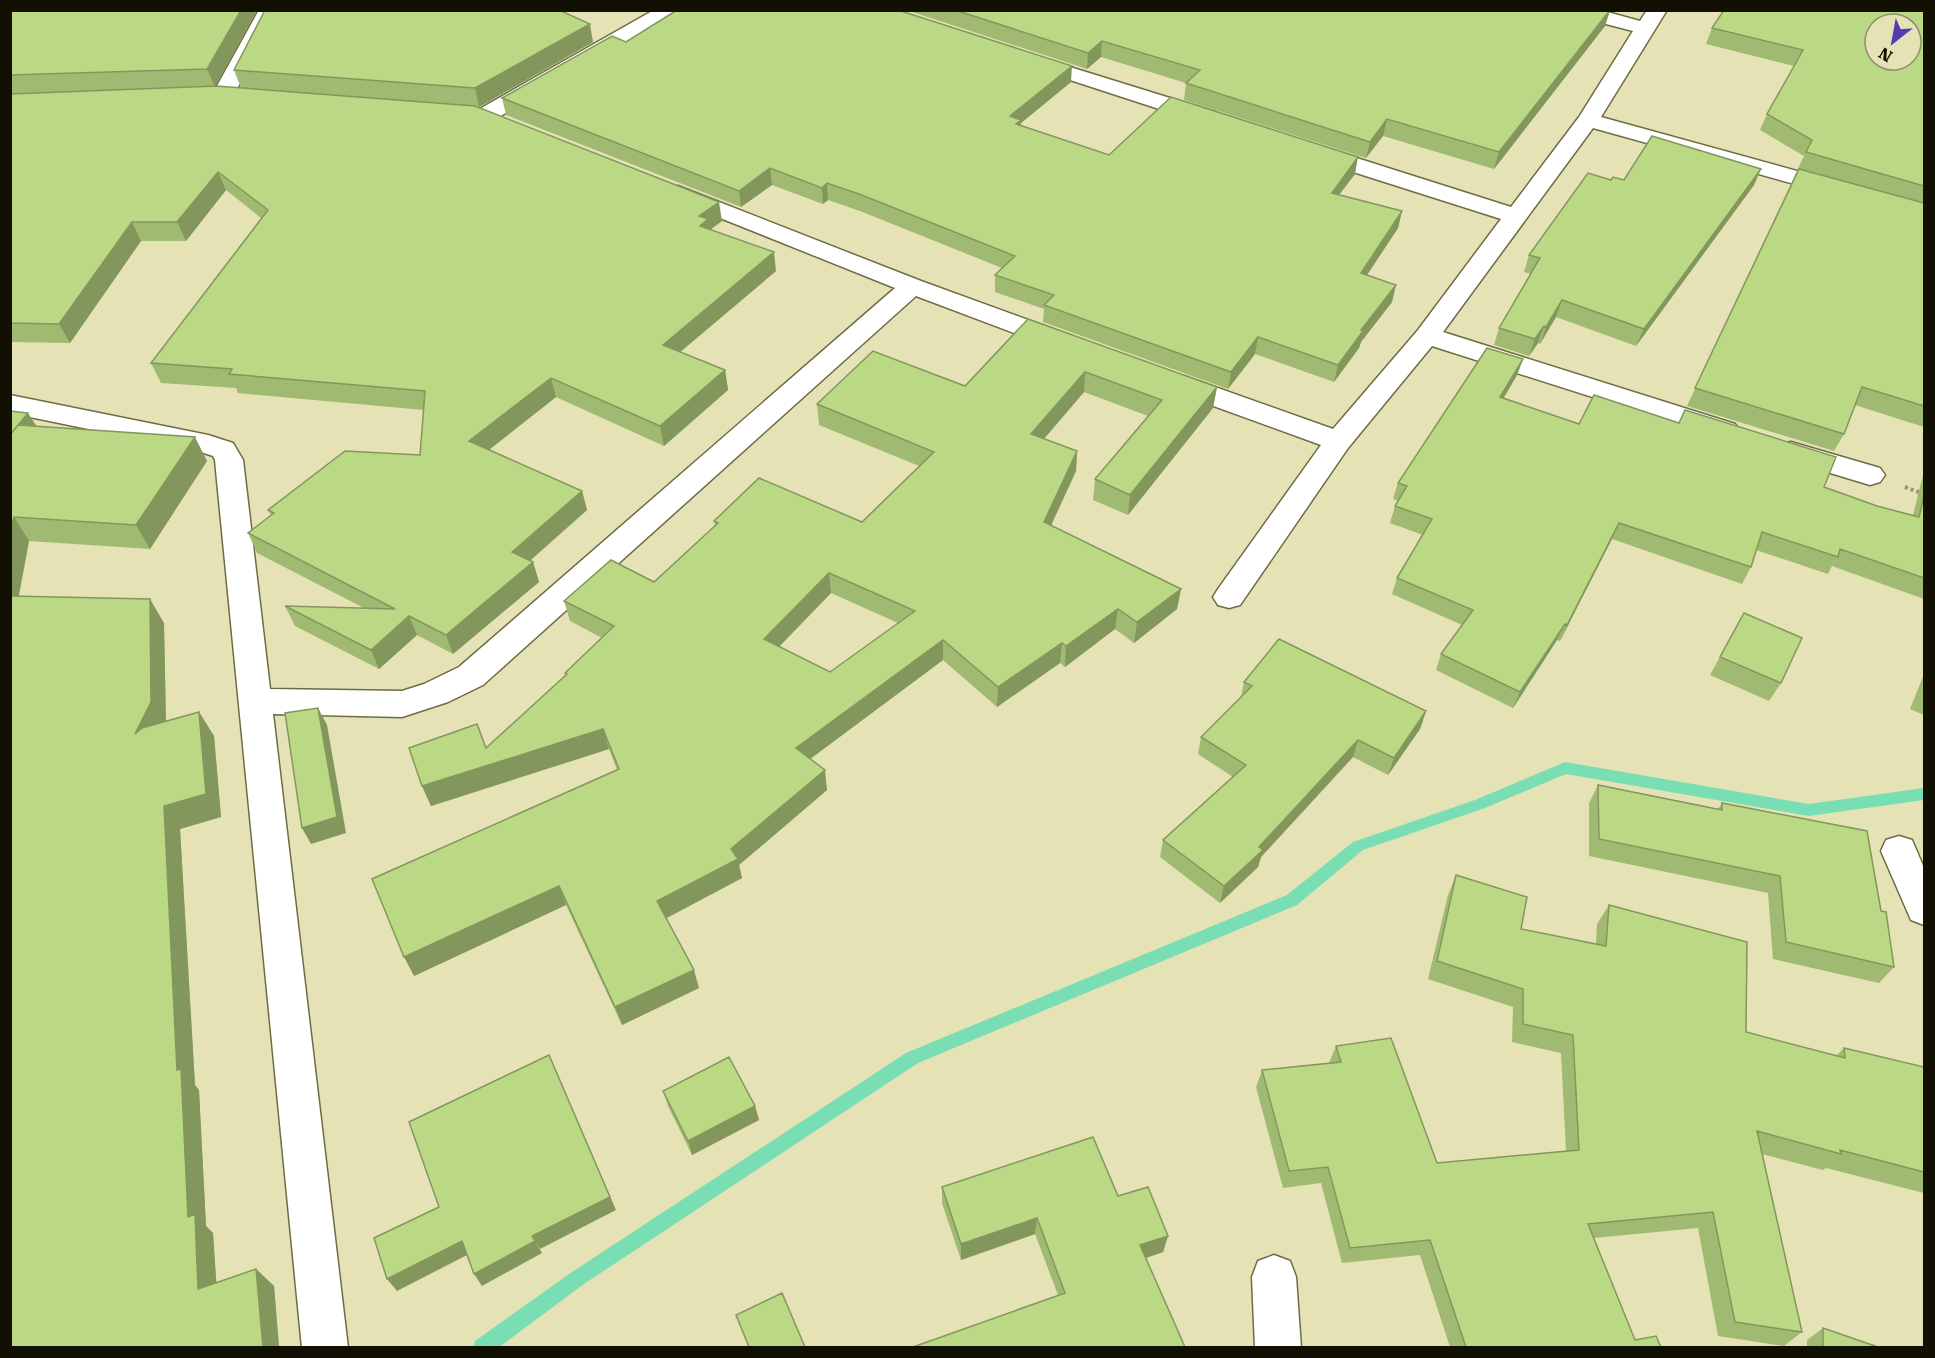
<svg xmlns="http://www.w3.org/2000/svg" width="1935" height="1358" font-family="'Roboto Serif',serif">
  <rect width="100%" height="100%" fill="#e5e2b6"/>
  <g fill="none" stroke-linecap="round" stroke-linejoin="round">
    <!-- stream -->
    <path fill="#7adeb4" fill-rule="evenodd" d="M1565,762l244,42 115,-16v12l-115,16 -243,-42 -81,34 -122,42 -66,55 -379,158 -334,221 -86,64h-25l2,-7 97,-69 334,-219 381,-158 66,-53 122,-42z"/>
    <defs>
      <path id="minor" d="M259,10h20l-48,90 -8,2 -8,-2 -3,-5z
        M654,10h25l-3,4 -184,107 -8,2 -8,-2 -3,-5 3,-5z
        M1564,10h36l40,11 7,-11h20l-66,107 323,89v14l-331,-92 -150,204 292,92 4,6 -4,6 -10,3 -10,-3 -283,-90 -84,102 -108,157 -11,3 -11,-3 -5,-8 5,-8 103,-144 -157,-57 -4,-6 4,-6 10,-2 10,2 149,53 85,-99 83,-111 -195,-62 -3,-5 3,-5 8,-2 8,2 189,60 68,-90 54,-86 -66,-17z
        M1028,54l187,58 3,5 -3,5 -8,2 -8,-2 -178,-58 -4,-4 4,-4z
        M678,186l243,95 151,55 4,6 -4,6 -9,2 -9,-2 -138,-52 -433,389 -35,17 -46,15 -129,-3 75,634h-46l-87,-888 -2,-4 -12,-4 -191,-39v-18l198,40 25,8 10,17 27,229 132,2 22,-7 35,-17 436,-379 -225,-90 -4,-5 4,-5z
        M1791,442l89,26 5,7 -5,7 -10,3 -89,-27 -4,-7 4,-7z
        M1899,836l13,4 12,28v57l-13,-5 -30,-69 5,-11z
        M1274,1255l16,6 6,16 5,71h-46l-3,-71 6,-16z"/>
    </defs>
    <!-- minor casing -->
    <use href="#minor" stroke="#6f6c44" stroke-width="3"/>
    <!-- path -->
    <path stroke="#969473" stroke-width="4" stroke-dasharray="3 3" stroke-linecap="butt" d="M1905,487l19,7"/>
    <!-- minor -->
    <use href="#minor" fill="#fff" fill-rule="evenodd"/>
  </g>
  <!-- wall -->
  <path fill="#a1ba72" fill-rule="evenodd" d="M10,10h247l-42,76 26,2 -7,-18 359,-28 -114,65 -3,-1 246,115 -12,8 66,42 -96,81 45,18 3,20 -64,56 -108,-49 -67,53 93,41 5,19 -57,51 3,1 6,20 -86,72 -36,-19 -38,34 -84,-43 -10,-20 79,2 -107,-55 -9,-20 23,-18 -3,-5 152,-55 4,-45 -186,-17 -2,-5 -75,-5 -10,-20 110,-145 -35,-28 -40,51h-45l-71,102 -60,-1z
    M906,10h711l-1,2 -6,-1 -5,15 -111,143 -111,-33 -17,22 -182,-58 2,-17 -85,-26 -14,12z
    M1924,10v417l-69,-22 -11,29 -10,17 -147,-45 117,-250 -44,-26 7,-16 27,-48 -88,-22 6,-16z
    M626,42l445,40 -50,41v2l88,30 246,19 -16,21 63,16 -4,17 -31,47 25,27 -31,40 -2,6 -25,34 -79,-28 -27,35 -185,-67 1,-13 -49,-17v-17l7,-7 -142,-57 -32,-11 -5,4 -51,-19 -31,22 -235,-92 -4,-17z
    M1761,169l-7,16 -118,161 -80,-29 -16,27 -2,-1 -9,13 -35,-11 5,-17 32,-54 -7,-2 5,-17 82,-75h13z
    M1028,319l189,68 -4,21 -85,107 -35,-15 2,-21 53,-63 -64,-24 -40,47 33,12 -1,20 -25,54 130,64 -4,20 -43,34 -19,-14 -50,38 -5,-4 -63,44 -54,-47 -133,99 17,31 -88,75 3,13 -76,40 33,70 -77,37 -56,-120 -152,71 203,-206 -8,-21 -178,57 -9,-20 64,-38 80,-73 -1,-2 37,-35 -32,-17 -6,-20 90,-19 61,-56 -1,-5 148,1 57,-56 -100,-41 -2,-21 148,-18zM831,593l67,30 -68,49 -51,-25z
    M1523,359l-6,16 -13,23 75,26 245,63 53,19 36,9 11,-44v128l-92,-33 -4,8 -72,-24 -5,17 -9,17 -130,-45 -52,102 -3,-1 -44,68 -77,-38 5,-16 21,-29 -70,-31 5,-16 26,-43 -33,-12 5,-17 3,-5 -5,-2 5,-16z
    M10,411l27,15 170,35 -57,88 -121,-8 -10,55 145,27 2,98 33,-9 15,24 7,81 -41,12 15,256 4,5 7,136 7,7 3,50 40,-14 18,17 5,61h-269z
    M1744,613l37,70 -12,18 -59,-26z
    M1924,674v41l-14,-6z
    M1244,682l182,29 -6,18 -32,46 -35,-18 -92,100 -3,10 -38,36 -60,-46 3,-17 70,-63 -35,-23 3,-17 40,-40z
    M1598,785l120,24 4,-6 159,108 13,56 -15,16 -106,-24 -5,-66 -179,-37v-53z
    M1456,875l65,54 75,15 1,-20 12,-19 137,127 90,24 8,-8 80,19v126l-98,-25 -3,2 -61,-16 40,178 -18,14 -66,-10 -20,-108 -104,10 41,102 26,7h-211l-30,-92 -78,8 -21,-80 -38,5 -27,-101 6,-17 67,-7 7,-17 101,117 129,-12 -5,-98 -49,-11 1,-35 -85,-28 20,-84z
    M663,1091l92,15 4,14 -67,35 -24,-49z
    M942,1187l176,9 50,40 -5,16 -17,6 -88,37 -23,-61 -74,26 -19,-57z
    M1823,1328l55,19h-71v-7z"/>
  <!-- shaded-wall -->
  <path fill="#83975d" d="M241,10h16l-42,77 -8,-18z
    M1610,10l-5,16 -111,143 5,-17z
    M590,24l3,18 -114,65 -4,-19z
    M1102,41l-1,16 -14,12 1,-16z
    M1072,66l-1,16 -50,41v13l-11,-20z
    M1387,119l-4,17 -17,22 4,-16z
    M1358,157l-3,17 -27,35 4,-16z
    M770,168l2,17 -31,22 -2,-16z
    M1761,169l-7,16 -118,161 8,-17z
    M218,172l8,18 -40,51 -9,-19z
    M827,183l1,17 -5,4 -1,-16z
    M719,202l3,19 -12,9 -7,15 -4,-29z
    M1402,211l-4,17 -41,62 4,-17z
    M132,222l9,19 -71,102 -11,-19z
    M774,252l2,19 -110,93 -3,-19z
    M1396,285l-4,17 -31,40 -2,6 -25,34 4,-17 23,-35z
    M1562,300l-6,17 -16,27 6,-17z
    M1544,326l-6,17 -9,13 6,-17z
    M1258,337l-3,17 -27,35 3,-17z
    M1523,359l-6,16 -23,38 6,-16z
    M725,370l3,20 -64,56 -4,-20z
    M1085,372l-1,20 -54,63 1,-21z
    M551,378l5,19 -80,63 -7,-19z
    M1217,387l-4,21 -85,107 2,-20z
    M28,413l9,14 -27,8z
    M195,437l12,24 -57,88 -14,-24z
    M1077,451l-1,20 -33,72 1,-21z
    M582,491l5,19 -69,61 -6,-19z
    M14,517l15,24 -15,79 -4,-5v-83z
    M1619,523l-7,16 -52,102 7,-16z
    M533,562l6,20 -86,72 -7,-19z
    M829,573l2,20 -64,66 -3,-20z
    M1181,589l-4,20 -43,34 3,-21z
    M150,599l14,24 2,103 -31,8z
    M1118,609l-3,20 -50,38 1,-21z
    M409,616l8,19 -38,34 -8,-19z
    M1565,624l-8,16 -44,68 7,-16z
    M943,640v20l-145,108 -2,-20z
    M1062,643l-2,20 -63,44 1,-20z
    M318,708l9,17 19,108 -35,11 -9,-16z
    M1426,711l-6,18 -32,46 6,-17z
    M199,712l15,24 7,81 -41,12 15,256 4,5 7,136 7,7 5,73 -20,-17 -10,-72 -11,-147 -13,-264z
    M603,729l6,20 -178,57 -9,-20z
    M1358,740l-5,17 -92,100 -3,10 -38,36 4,-17 35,-39z
    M825,770l2,20 -88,75 3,13 -79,42 -6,-19 74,-52z
    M559,886l7,19 -152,71 -10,-19z
    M694,970l5,18 -77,37 -7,-18z
    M555,1070l61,140 -76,39 -8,-13z
    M755,1106l4,14 -67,35 -4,-14z
    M1037,1218l-2,16 -74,26v-16z
    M1168,1236l-5,16 -26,9 3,-16z
    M462,1241l9,12 -74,38 -10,-12z
    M535,1241l7,12 -60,33 -8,-12z
    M256,1269l18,17 5,61h-16z"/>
  <!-- building -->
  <path fill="#bbd885" stroke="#83975d" stroke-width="1.5" fill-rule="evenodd" d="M10,10h231l-34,59 -197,6z
    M265,10h294l31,14 -115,64 -241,-18z
    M677,10h221l174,56 -62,50 11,4 -5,4 93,31 62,-58 187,60 -26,36 70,18 -41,62 35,12 -35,45 2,1 -25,34 -80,-28 -27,35 -187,-67 10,-10 -59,-20 20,-19 -156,-62 -32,-11 -5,5 -52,-20 -31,23 -237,-93 110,-62 14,6z
    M955,10h655l-111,142 -112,-33 -17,23 -184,-59 14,-13 -98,-29 -14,12z
    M1724,10h200v176l-118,-34 6,-12 -45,-26 36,-64 -91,-22zM1875,24h36v36h-36z
    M216,86l259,20 244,96 -20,14 9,3 -8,7 74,26 -111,93 62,25 -65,56 -109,-48 -82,63 113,50 -70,61 21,10 -87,73 -37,-19 -38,34 -86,-44 110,3 -147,-76 26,-20 -6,-3 77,-59 75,4 5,-64 -196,-17 3,-5 -81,-6 117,-153 -50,-38 -41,50h-45l-73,102 -49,-1v-229z
    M1652,136l109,33 -117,160 -82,-29 -16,27 -2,-1 -9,13 -36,-11 41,-70 -11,-3 59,-82 23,7 2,-3 11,3z
    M1799,169l125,34v203l-62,-19 -18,47 -149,-46z
    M1028,319l189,68 -87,108 -35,-16 67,-79 -77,-28 -54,62 46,17 -33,71 137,67 -44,33 -19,-13 -52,37 -4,-3 -64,44 -55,-47 -147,108 29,22 -94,79 7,10 -81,42 37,69 -79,37 -56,-121 -155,71 -32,-78 247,-110 -16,-40 -181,57 -13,-38 68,-24 9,24 81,-74 -2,-1 49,-47 -50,-25 47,-41 43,22 64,-59 -4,-2 45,-43 103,44 72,-70 -117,-48 56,-53 92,35zM829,573l86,38 -85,61 -66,-33z
    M1487,348l36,11 -23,38 79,27 15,-29 85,28 6,-13 151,47 -12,30 53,19 42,11 5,-22v83l-84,-29 -2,8 -76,-25 -11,35 -132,-44 -52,102 -2,-1 -45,68 -79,-38 32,-44 -76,-32 35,-59 -37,-13 12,-20 -9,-3z
    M10,411l18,2 -18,22z
    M18,425l177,12 -59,88 -122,-8 -4,15v-97z
    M10,596l140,3 1,103 -16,32 7,-6 57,-16 7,82 -42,12 13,264 4,-1 7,148 7,-3 3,75 58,-20 7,78h-253z
    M1744,613l58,25 -21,45 -61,-26z
    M1279,639l147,72 -32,47 -36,-18 -99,107 4,3 -39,36 -61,-46 83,-75 -45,-28 51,-51 -8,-4z
    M318,708l19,109 -35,11 -17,-115z
    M1598,785l124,25v-7l145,28 14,80 5,1 8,55 -108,-25 -6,-66 -181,-37z
    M1456,875l71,22 -6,32 85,17 3,-41 138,37 -1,90 99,26 -1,-10 80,19v105l-84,-22 1,4 -84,-23 45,201 -67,-10 -22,-110 -125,12 47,116 21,-4 5,11h-195l-36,-107 -80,8 -22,-81 -39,4 -27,-101 79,-8 -5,-16 55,-8 46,125 142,-13 -6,-115 -50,-11v-35l-86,-28z
    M549,1055l61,142 -78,39 3,5 -61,33 -12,-33 -75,38 -13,-41 65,-31 -30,-85z
    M729,1057l26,49 -67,35 -25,-50z
    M1093,1137l25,59 30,-9 20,49 -28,9 45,102h-272l152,-54 -28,-75 -76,26 -19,-57z
    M782,1293l23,54h-56l-13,-32z
    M1823,1328l55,19h-55z"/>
  <!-- border -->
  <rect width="1935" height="1358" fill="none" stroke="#121003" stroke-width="24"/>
  <!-- north arrow -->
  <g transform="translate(1893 42) rotate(211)"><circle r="28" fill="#e5e2b6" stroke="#918e6e" stroke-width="1.5"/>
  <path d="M0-4.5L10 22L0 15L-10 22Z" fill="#513db4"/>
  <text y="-9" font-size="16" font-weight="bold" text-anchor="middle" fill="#121003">N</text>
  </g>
</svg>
